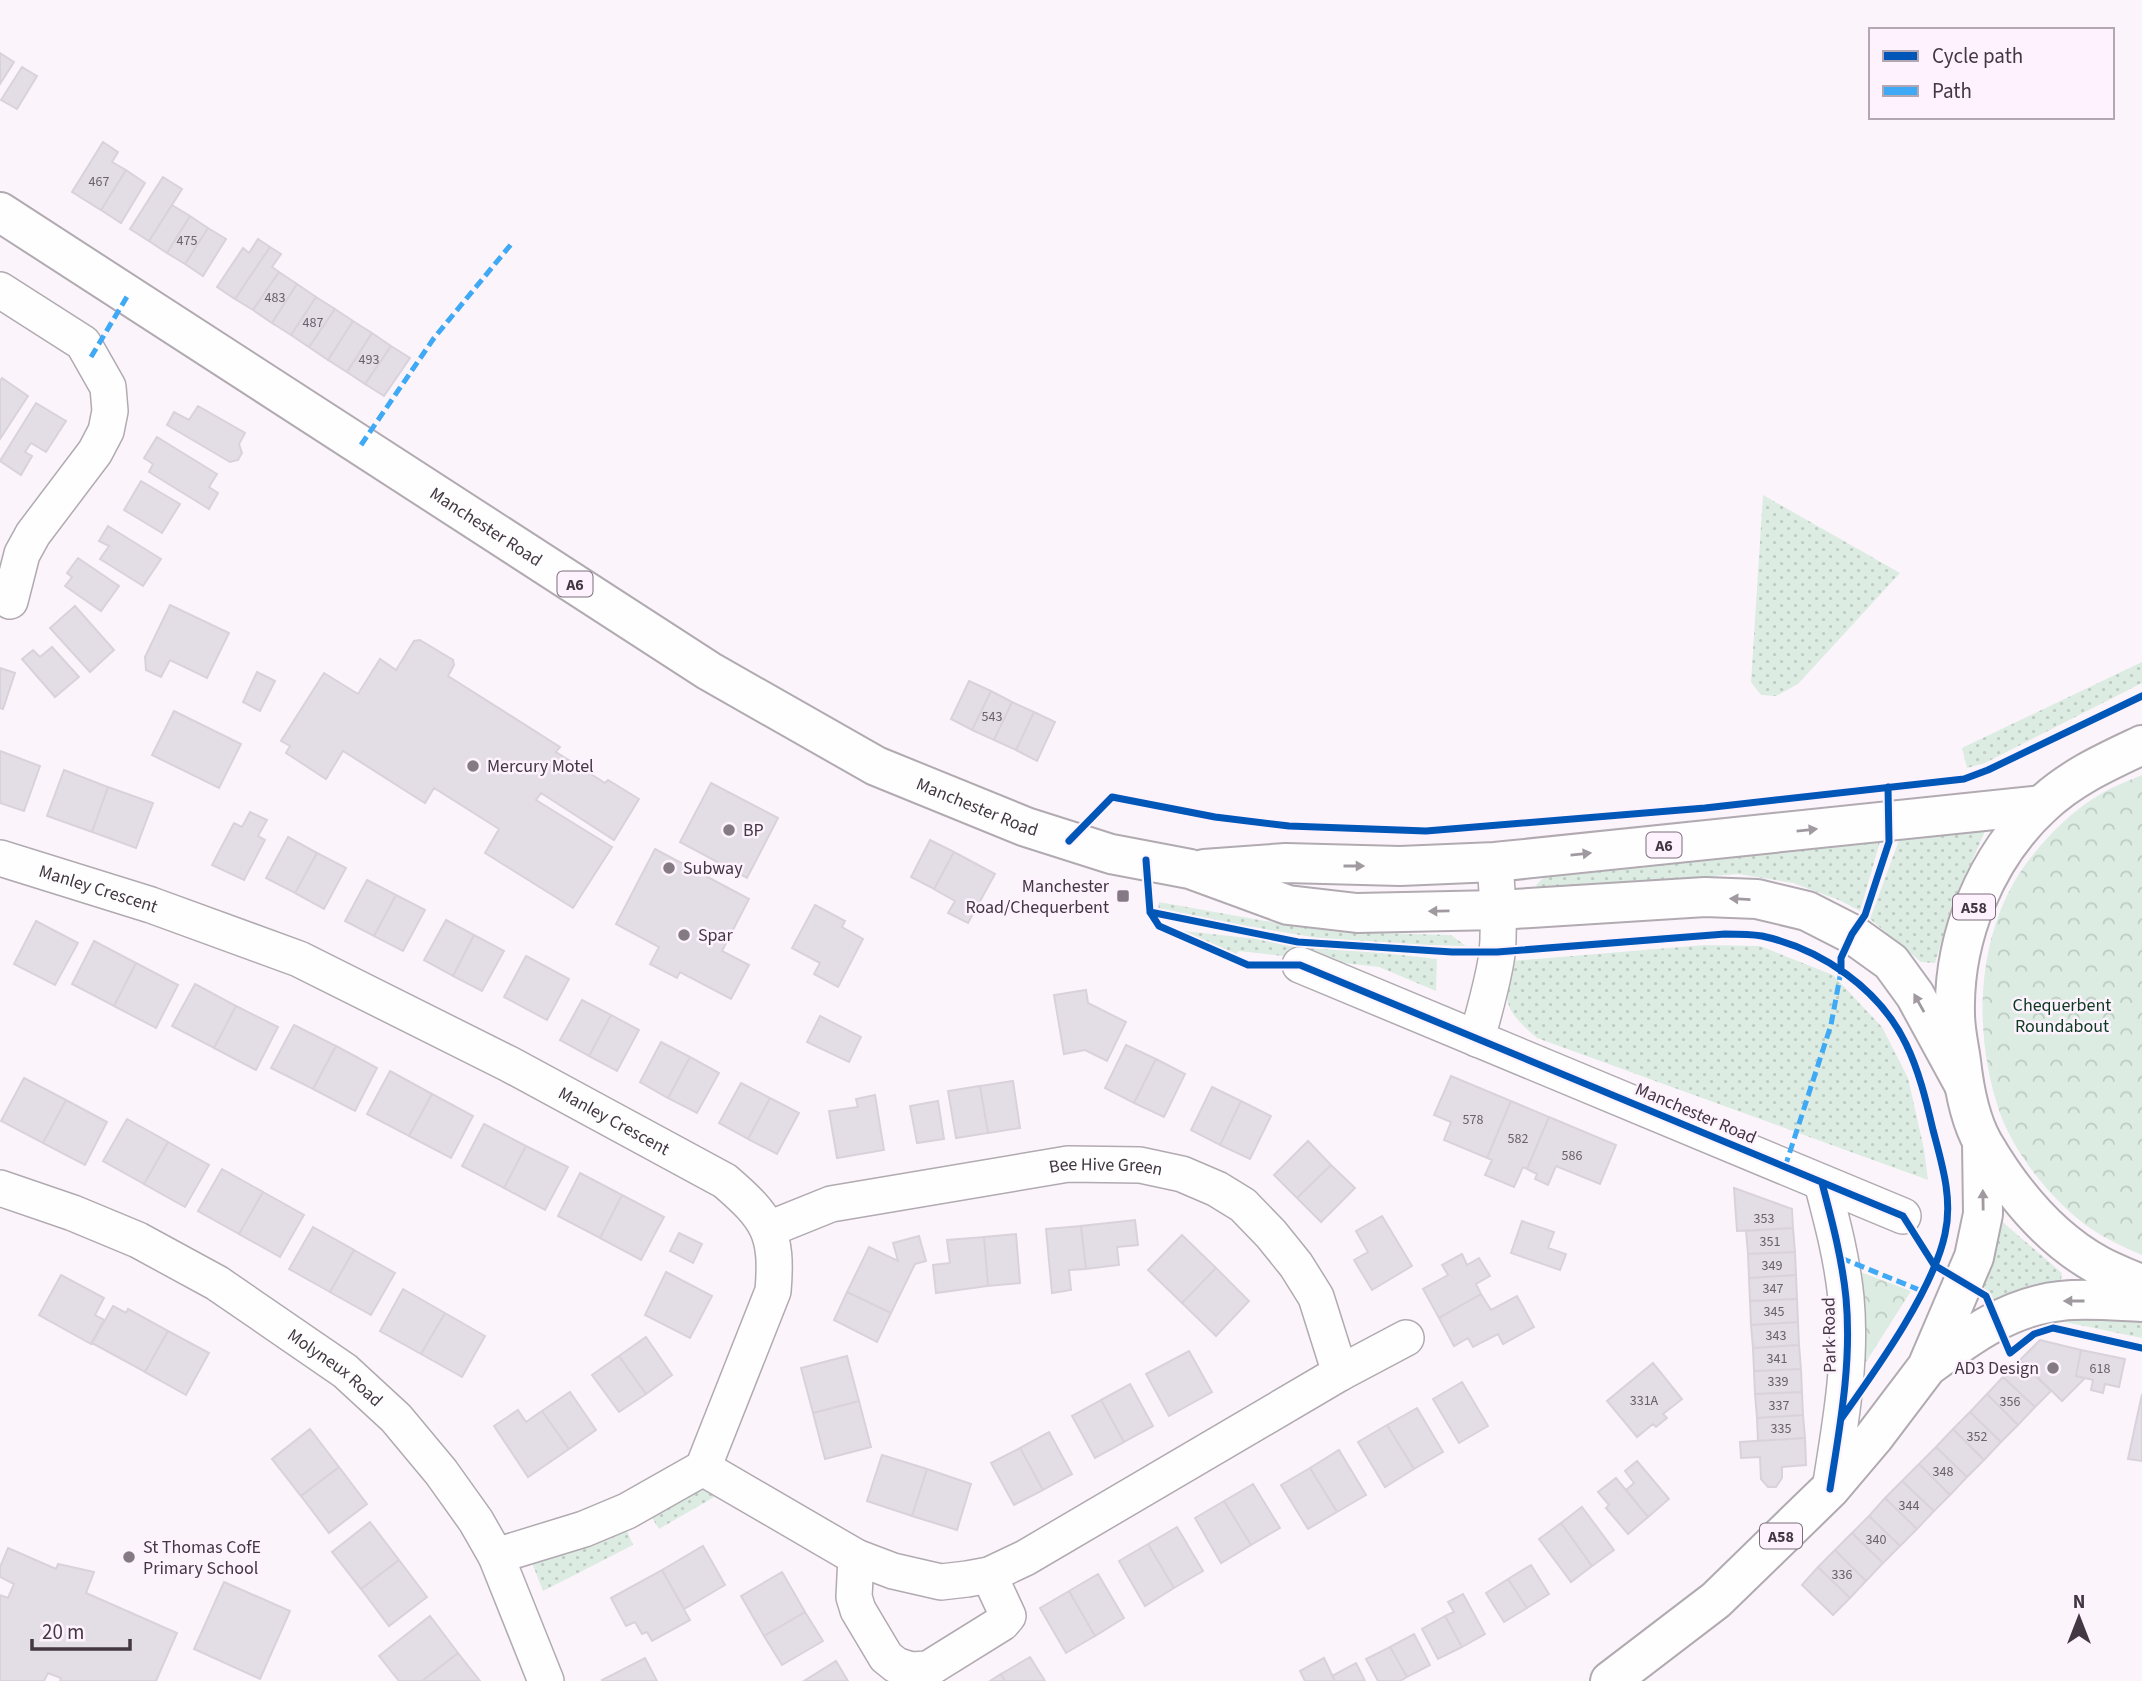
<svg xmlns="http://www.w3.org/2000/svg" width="2142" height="1681" font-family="'Source Sans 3',sans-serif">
  <defs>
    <pattern id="grass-dots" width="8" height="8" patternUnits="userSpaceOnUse" patternTransform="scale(1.75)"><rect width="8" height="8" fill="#dcece2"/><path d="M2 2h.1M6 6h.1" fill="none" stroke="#becbc3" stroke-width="1.8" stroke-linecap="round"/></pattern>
    <pattern id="forest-crowns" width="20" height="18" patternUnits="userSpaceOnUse" patternTransform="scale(1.75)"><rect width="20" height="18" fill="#dcece2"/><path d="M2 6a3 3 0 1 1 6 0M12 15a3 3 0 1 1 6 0" fill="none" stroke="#becbc3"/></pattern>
  </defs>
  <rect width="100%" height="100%" fill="#fbf5fb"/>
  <!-- grass -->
  <path fill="url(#grass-dots)" d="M1763,495l137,78 -102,111 -22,12 -15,-1 -10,-13z
    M2142,662v21l-157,80 -18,5 -5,-20z
    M1986,829l-36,82 -15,52 -14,-1 -51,-43 29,-79z
    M1880,842l-20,69 -21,-11 -46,-17 -55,-9 -196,16 -6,-5 11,-11z
    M1159,902l106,19 72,11 114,3 15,11 -75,-2 -73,-6 -160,-27z
    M1176,930l261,29 -1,32 -57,-24 -140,-16 -5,5z
    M1705,945l55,1 73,29 49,52 26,51 16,71 4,31 -391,-142c-34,-30 -33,-33 -26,-77z
    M1999,1219l63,54 -1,7 -69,20 -14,-15z
    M2085,1316l57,2v20l-82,-17z
    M695,1485l21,11 -57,33 -10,-16z
    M624,1524l9,21 -90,46 -11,-28z"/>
  <!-- forest -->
  <path fill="url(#forest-crowns)" d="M2142,775v480c-23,-10 -45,-20 -64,-36 -32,-27 -64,-67 -78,-106 -27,-78 -25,-175 23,-245 19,-27 47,-56 76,-73 13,-8 29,-14 43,-20z
    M1847,1267l64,24 -57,90z"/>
  <!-- building -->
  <path fill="#e3dde6" stroke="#d9d2db" stroke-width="2" d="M0,53l14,9 -14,22z
    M22,67l15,9 -20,33 -16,-9z
    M103,142l15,10 -6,10 14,8 -25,40 -29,-18z
    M126,170l19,13 -24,40 -20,-13z
    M163,177l19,12 -33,52 -19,-12z
    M172,205l18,11 -23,37 -18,-12z
    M190,216l18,12 -23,36 -18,-11z
    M208,228l18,11 -23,37 -18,-12z
    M258,239l12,8 -35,52 -18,-12 26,-39 6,5z
    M270,247l11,7 -9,13 7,5 -26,38 -18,-11z
    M279,272l18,12 -25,39 -19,-13z
    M297,284l19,13 -25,38 -19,-12z
    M316,297l19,12 -26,38 -18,-12z
    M335,309l18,12 -25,39 -19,-13z
    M353,321l19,12 -25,39 -19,-12z
    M372,333l19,13 -26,38 -18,-12z
    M391,346l19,12 -26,38 -19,-12z
    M2,378l26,18 -28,43v-58z
    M36,403l30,18 -20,31 -15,-9 -6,9 7,4 -11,19 -21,-14z
    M198,406l47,27 -6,11 3,9 -4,7 -8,2 -63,-37 7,-13 15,8z
    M157,437l60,37 -8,13 9,6 -9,16 -60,-37 4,-8 -9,-6z
    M141,481l39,23 -18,29 -38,-23z
    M108,526l53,33 -18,27 -43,-27 9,-13 -10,-5z
    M78,558l41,28 -18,25 -36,-25 7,-9 -5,-4z
    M170,605l59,28 -22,45 -37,-18 -9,17 -15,-7 -1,-13z
    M75,606l39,44 -24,22 -40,-44z
    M420,640l33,20 1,5 -6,11 112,71 -4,5 49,31 3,-3 31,19 -25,41 -73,-47 -5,7 76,47 -39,61 -88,-55 14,-24 -65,-41 -9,15 -82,-52 -17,28 -40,-26 4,-7 -9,-5 43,-68 34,21 22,-35 16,11 18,-29z
    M52,647l27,30 -24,20 -33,-38 11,-9 7,7z
    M0,668l15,5 -12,36 -3,-1z
    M257,672l18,9 -15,30 -17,-9z
    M969,681l22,10 -19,39 -21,-11z
    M991,691l21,11 -18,38 -22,-10z
    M1012,702l22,10 -18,38 -22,-10z
    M174,711l67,33 -22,44 -67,-33z
    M1034,712l21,10 -18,39 -21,-11z
    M0,751l40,15 -16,45 -24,-8z
    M64,770l44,17 -16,45 -45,-16z
    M711,783l67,35 -31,60 -67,-36z
    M108,787l45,16 -17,45 -44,-16z
    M250,812l17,8 -9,16 7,4 -21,40 -32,-15 22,-42 8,4z
    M288,837l29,16 -22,40 -29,-15z
    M930,840l24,12 -20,37 -23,-12z
    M655,849l94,50 -27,52 27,14 -18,34 -51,-27 -3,6 -27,-14 9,-17 -43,-23z
    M954,852l41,22 -27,49 -20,-10 7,-12 -21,-12z
    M317,853l29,15 -22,41 -29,-16z
    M367,880l29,15 -22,41 -29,-15z
    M396,895l29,15 -22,41 -29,-15z
    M815,905l30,16 -3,6 21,12 -25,48 -24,-13 6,-11 -28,-15z
    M446,920l28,15 -21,41 -29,-16z
    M36,921l42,22 -23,42 -41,-21z
    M474,935l30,16 -22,40 -29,-15z
    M94,941l42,22 -22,43 -42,-22z
    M526,956l43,23 -22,41 -43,-23z
    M136,963l42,22 -22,43 -42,-22z
    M195,984l41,22 -22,42 -42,-22z
    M1086,990l2,13 38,19 -19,39 -22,-11 -21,4 -10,-59z
    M582,1000l29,15 -22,41 -29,-16z
    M236,1006l42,21 -22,43 -42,-22z
    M611,1015l28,15 -22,41 -28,-15z
    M820,1016l41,21 -12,25 -42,-20z
    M294,1025l42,21 -23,43 -42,-21z
    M661,1042l29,15 -22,41 -28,-16z
    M1126,1045l30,14 -22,44 -29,-15z
    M336,1046l41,22 -22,43 -42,-22z
    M690,1057l29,16 -22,40 -29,-15z
    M1156,1059l29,15 -21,43 -30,-14z
    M390,1071l42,23 -23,42 -42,-22z
    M1451,1076l60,25 -24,57 -43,-18 7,-18 -17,-7z
    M24,1078l42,22 -23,43 -42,-22z
    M1013,1081l7,47 -32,5 -8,-47z
    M741,1083l29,15 -22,41 -29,-16z
    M980,1086l8,47 -32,5 -8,-47z
    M1212,1087l29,14 -21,44 -29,-15z
    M432,1094l41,22 -22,42 -42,-22z
    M875,1095l9,55 -47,8 -8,-47 29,-4 -2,-8z
    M770,1098l29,15 -22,41 -29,-15z
    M66,1100l41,22 -22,43 -42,-22z
    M938,1101l6,38 -27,4 -7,-37z
    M1241,1101l30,15 -21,43 -30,-14z
    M1511,1101l38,16 -22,52 -4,-2 -9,20 -29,-12 7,-15 -5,-2z
    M1549,1117l67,28 -16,39 -44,-18 -8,19 -13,-6 2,-5 -10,-5z
    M127,1119l41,23 -24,42 -41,-23z
    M484,1124l42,22 -22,42 -42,-22z
    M1308,1141l23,24 -34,33 -23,-23z
    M168,1142l41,23 -24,42 -41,-23z
    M526,1146l42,21 -23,43 -41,-22z
    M1331,1165l24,23 -34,34 -24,-24z
    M222,1169l41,23 -24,42 -41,-23z
    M580,1173l42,22 -22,43 -42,-22z
    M1734,1188l58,21 1,19 -56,3z
    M263,1192l41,23 -24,42 -41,-23z
    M622,1195l42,22 -23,43 -41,-22z
    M1382,1216l30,50 -40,24 -18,-30 14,-8 -12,-21z
    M1135,1220l3,25 -21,2 2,18 -33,4 -5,-43z
    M1522,1221l32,11 -6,16 18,6 -6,16 -49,-17z
    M1081,1226l5,43 -17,1 2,20 -19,3 -6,-64z
    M313,1227l41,23 -24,42 -41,-23z
    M1793,1228l2,24 -47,2 -2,-23z
    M679,1233l23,11 -9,19 -23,-12z
    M1016,1234l4,49 -32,3 -4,-49z
    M1182,1235l34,33 -34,35 -34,-33z
    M919,1236l7,25 -11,3 -24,49 -44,-21 22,-45 29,14 -5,-18z
    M984,1237l4,49 -52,7 -3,-28 17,-2 -3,-23z
    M354,1250l41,23 -24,42 -41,-23z
    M1795,1252l1,23 -47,3 -1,-24z
    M1462,1254l5,11 12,-7 11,18 -14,8 5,10 -42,24 -16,-29 25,-14 -6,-10z
    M1216,1268l33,33 -33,35 -34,-33z
    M666,1272l46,24 -22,42 -45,-23z
    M61,1275l43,23 -9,17 9,5 -13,24 -52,-29z
    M1796,1275l1,24 -47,2 -1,-23z
    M403,1289l42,24 -24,41 -41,-23z
    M847,1292l44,21 -14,29 -43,-22z
    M1481,1294l10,16 26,-14 17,31 -31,17 -5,-10 -25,13 -5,-9 -14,8 -15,-28z
    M1797,1299l1,23 -47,3 -1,-24z
    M113,1306l13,7 2,-4 40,22 -23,41 -53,-29z
    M445,1313l40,23 -23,41 -41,-23z
    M1798,1322l1,23 -46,3 -2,-23z
    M168,1331l41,22 -23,42 -41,-23z
    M646,1337l26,38 -26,19 -27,-38z
    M2040,1340l41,10 -5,26 9,2 -23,23 -42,-41z
    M1799,1345l2,24 -47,2 -1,-23z
    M2081,1350l44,9 -6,28 -14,-3 -2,9 -12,-3 2,-10 -17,-4z
    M1189,1351l23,41 -43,24 -23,-42z
    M619,1356l27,38 -27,18 -27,-37z
    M847,1356l12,45 -46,12 -12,-45z
    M2020,1360l31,31 -16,16 -32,-30z
    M1653,1363l29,36 -19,15 4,4 -11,9 -3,-3 -16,13 -30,-36z
    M1801,1369l1,23 -47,2 -1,-23z
    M2003,1377l32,30 -17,18 -31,-31z
    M1462,1382l26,44 -29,17 -26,-44z
    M1130,1384l23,42 -29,16 -23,-42z
    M570,1392l26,38 -27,19 -27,-38z
    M1802,1392l1,23 -46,3 -2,-24z
    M1987,1394l31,31 -17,17 -31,-30z
    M2142,1394v67l-14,-2z
    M1101,1400l23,42 -29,16 -23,-42z
    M859,1401l12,46 -46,12 -12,-46z
    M1417,1408l26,44 -29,17 -27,-44z
    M518,1410l8,12 16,-11 27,38 -41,28 -34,-51z
    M1970,1412l31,30 -17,18 -31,-31z
    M1803,1415l2,23 -47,3 -1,-23z
    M1387,1425l27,44 -29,18 -27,-45z
    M310,1429l29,38 -38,29 -29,-37z
    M1953,1429l31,31 -17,17 -31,-30z
    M1049,1432l23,42 -29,16 -23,-42z
    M1805,1438l1,27 -24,2v11l-6,9h-8l-7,-8 -1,-22 -19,1 -1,-16z
    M1936,1447l31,30 -17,18 -31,-31z
    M1020,1448l23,42 -29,15 -23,-42z
    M1339,1450l27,45 -29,17 -27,-44z
    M882,1455l45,14 -15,47 -45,-15z
    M1637,1461l32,38 -21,18 -22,-27 8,-7 -9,-12z
    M1919,1464l31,31 -16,16 -32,-30z
    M339,1467l28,37 -38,29 -28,-37z
    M1310,1468l27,44 -29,17 -27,-44z
    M927,1469l44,15 -14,46 -45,-14z
    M1616,1478l32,39 -20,17 -22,-26 3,-3 -11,-13z
    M1902,1481l32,30 -17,18 -32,-31z
    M1253,1484l27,44 -29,17 -27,-44z
    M1885,1498l32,31 -17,17 -31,-30z
    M1224,1501l27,44 -30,18 -26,-45z
    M1582,1507l32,43 -22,16 -31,-43z
    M1869,1516l31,30 -17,17 -31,-30z
    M370,1522l29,38 -38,29 -29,-37z
    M1561,1523l31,43 -21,16 -32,-43z
    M1177,1527l26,44 -29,17 -26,-44z
    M1852,1533l31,30 -17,18 -31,-31z
    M1148,1544l26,44 -29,18 -26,-45z
    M703,1546l22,39 -41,24 -22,-39z
    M8,1548l48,21 2,-5 36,8 -8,21 91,40 -21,48h-96l1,-3 -13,-5 -4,8h-44v-86l8,3 6,-14 -14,-7v-10z
    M1835,1550l31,31 -16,17 -32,-31z
    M399,1560l28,37 -38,29 -28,-37z
    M1531,1565l18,29 -22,14 -19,-29z
    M1818,1567l32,31 -17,17 -31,-30z
    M662,1570l28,50 -38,21 -5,-9 -5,2 -7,-12 -9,4 -15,-28z
    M782,1572l23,40 -41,24 -23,-40z
    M1098,1574l26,44 -29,18 -26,-45z
    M1508,1579l19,29 -23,14 -18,-29z
    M224,1582l66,29 -30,68 -66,-30z
    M1069,1591l26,45 -29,17 -26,-45z
    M1463,1594l22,40 -23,13 -17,-31 9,-4 -6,-10z
    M805,1612l18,29 -41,24 -18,-29z
    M430,1616l28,37 -36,28h-23l-20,-25z
    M1445,1616l17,31 -24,12 -16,-30z
    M1414,1634l16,31 -23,12 -17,-30z
    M1390,1647l17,30 -7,4h-22l-12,-22z
    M458,1653l22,28h-58z
    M1030,1657l15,24h-40l-4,-7z
    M645,1658l12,23h-54l-1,-1z
    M1324,1658l11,23h-30l-5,-10z
    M836,1661l12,20h-44z
    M1356,1663l9,18h-30l-3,-5z
    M1001,1674l4,7h-15z"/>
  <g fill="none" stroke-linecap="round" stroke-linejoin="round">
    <defs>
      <g id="minor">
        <path d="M0,290l83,53 25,44 2,24 -4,20 -11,21 -62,82 -11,20 -12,47"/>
        <path id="s1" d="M0,858l151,47 148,54 210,105 216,117c43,37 53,52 48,110l-70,177 -76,43 -43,18 -88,27"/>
        <path d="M1300,965l603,251"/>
        <path d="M1477,1039c7,-28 16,-56 20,-85 3,-30 0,-61 -2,-92"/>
        <path d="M1822,1183c10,38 20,75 24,115 6,64 -6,128 -16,191"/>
        <path id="s2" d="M0,1188l73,25 65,27 79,43 128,88 51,47 45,54 35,49 20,35 50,125"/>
        <path id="s3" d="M769,1229l62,-25 237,-40 72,1 42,9 35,15 26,16 28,29 25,31 20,32 24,76"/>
        <path d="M703,1468l153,89 37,14 48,11 26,-3 22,-4 36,-17 315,-185 66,-35"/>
        <path d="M856,1557l-2,40 4,13 28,47 10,8 15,5 17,-1 74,-46 6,-7 -19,-41"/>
      </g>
      <g id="major">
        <path id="s4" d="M0,212l709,459 167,95 150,61 85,27 79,15 98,36 69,8 141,-3 207,-13 52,2 50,12 45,23 39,28 24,33 48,88"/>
        <path d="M1204,869l82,-6 114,3 95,-4 547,-57"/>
      </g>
      <path id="highway" d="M2142,745c-36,17 -70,32 -100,60 -56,52 -89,132 -87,209 0,16 4,32 6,47 3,27 9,59 22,82 28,48 66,95 115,122 14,8 30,13 44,20
        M1927,1367c41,-30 82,-61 134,-66 26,-3 55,0 81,1
        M1610,1681l106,-81 114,-111 44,-52 53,-70 47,-110 9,-43 -1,-72"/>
    </defs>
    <!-- minor casing -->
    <use href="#minor" stroke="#b1aab1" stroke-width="38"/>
    <!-- major casing -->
    <use href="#major" stroke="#b1aab1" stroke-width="42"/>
    <!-- highway casing -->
    <use href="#highway" stroke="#b1aab1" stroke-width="42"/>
    <!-- minor -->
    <use href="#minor" stroke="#fefefe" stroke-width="35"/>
    <!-- major -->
    <use href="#major" stroke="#fefefe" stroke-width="38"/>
    <!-- highway -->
    <use href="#highway" stroke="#fefefe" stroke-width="38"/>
    <!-- quiet -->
    <path stroke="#3fa9f5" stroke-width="5" stroke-dasharray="10 5" stroke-linecap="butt" d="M91,357l37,-62
      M361,445l73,-107 79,-96
      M1785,1167l46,-142 10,-54
      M1841,1258l81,33"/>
    <defs>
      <path id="cycleway" d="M1069,841l43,-44 103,20 74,9 137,5 279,-23 259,-29 24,-9 154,-74
        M1146,860l4,52 9,14 89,39h52l603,251 31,49 52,31 24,57 24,-19 19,-6 89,20
        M1150,912l148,30 154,10h45l228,-18c12,0 25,0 37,2 59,13 117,52 144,108 13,27 20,56 27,86 9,34 20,69 12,104 -12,57 -70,137 -104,185
        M1841,971v-13l11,-24 13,-19 24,-73 -1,-55
        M1822,1183c10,38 20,75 24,115 6,64 -6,128 -16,191"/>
    </defs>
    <!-- cycleway casing -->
    <use href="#cycleway" stroke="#fef2fe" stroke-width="11"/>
    <!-- cycleway -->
    <use href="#cycleway" stroke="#0057b8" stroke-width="7"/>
  </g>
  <!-- one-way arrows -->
  <defs><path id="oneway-solid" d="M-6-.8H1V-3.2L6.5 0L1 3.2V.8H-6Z" transform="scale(1.75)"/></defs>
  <g fill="#a09aa0">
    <use href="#oneway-solid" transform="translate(1807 830) rotate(-6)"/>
    <use href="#oneway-solid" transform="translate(1581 854) rotate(-6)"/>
    <use href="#oneway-solid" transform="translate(1354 866)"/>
    <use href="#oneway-solid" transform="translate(1740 899) rotate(-177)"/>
    <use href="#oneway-solid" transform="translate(1439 911) rotate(179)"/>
    <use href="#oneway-solid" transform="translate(1919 1003) rotate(-119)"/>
    <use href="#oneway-solid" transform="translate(1983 1200) rotate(-91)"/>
    <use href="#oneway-solid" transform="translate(2074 1301) rotate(180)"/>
  </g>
  <!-- markers -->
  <g fill="#837a83" stroke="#fef2fe" stroke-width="2.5">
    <circle cx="473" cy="766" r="7"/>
    <circle cx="729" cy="830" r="7"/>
    <circle cx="669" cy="868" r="7"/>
    <rect x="1116" y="889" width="14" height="14" rx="3.5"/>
    <circle cx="684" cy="935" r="7"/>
    <circle cx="2053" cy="1368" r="7"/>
    <circle cx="129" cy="1557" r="7"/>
  </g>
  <g text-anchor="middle" stroke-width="5" stroke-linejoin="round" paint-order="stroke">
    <!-- number labels -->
    <g font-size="14" fill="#6b616c">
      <text x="99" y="186">467</text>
      <text x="187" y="245">475</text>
      <text x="275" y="302">483</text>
      <text x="313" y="327">487</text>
      <text x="369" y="364">493</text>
      <text x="992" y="721">543</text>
      <text x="1473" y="1124">578</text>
      <text x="1518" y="1143">582</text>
      <text x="1572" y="1160">586</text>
      <text x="1764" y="1223">353</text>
      <text x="1770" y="1246">351</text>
      <text x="1772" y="1270">349</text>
      <text x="1773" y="1293">347</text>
      <text x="1774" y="1316">345</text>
      <text x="1776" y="1340">343</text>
      <text x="1777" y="1363">341</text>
      <text x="2100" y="1373">618</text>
      <text x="1778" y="1386">339</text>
      <text x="1644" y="1405">331A</text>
      <text x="2010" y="1406">356</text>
      <text x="1779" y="1410">337</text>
      <text x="1781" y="1433">335</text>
      <text x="1977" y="1441">352</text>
      <text x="1943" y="1476">348</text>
      <text x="1909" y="1510">344</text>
      <text x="1876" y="1544">340</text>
      <text x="1842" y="1579">336</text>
    </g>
    <!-- shield labels -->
    <g fill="#fef2fe" stroke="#7a6f7a" stroke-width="2">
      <rect x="557.5" y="571.5" width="35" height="25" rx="5"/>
      <rect x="1646.5" y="832.5" width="35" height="25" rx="5"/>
      <rect x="1953" y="894.5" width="42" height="25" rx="5"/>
      <rect x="1760" y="1523.5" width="42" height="25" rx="5"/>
    </g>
    <g font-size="16" font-weight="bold" fill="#423742">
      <text x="575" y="590">A6</text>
      <text x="1664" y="851">A6</text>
      <text x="1974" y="913">A58</text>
      <text x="1781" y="1542">A58</text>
    </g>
    <!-- street labels -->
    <g font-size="18" fill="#423742" stroke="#fef2fe">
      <text dy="6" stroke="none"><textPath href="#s4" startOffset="579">Manchester Road</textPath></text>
      <text dy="6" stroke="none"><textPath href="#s4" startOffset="1146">Manchester Road</textPath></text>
      <text dy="6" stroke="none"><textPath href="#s1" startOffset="103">Manley Crescent</textPath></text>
      <text transform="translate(1696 1113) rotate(23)" y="6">Manchester Road</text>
      <text dy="6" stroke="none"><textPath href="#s1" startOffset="670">Manley Crescent</textPath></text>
      <text dy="6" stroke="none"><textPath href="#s3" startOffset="345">Bee Hive Green</textPath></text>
      <text transform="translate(1829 1335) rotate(-91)" y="6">Park Road</text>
      <text dy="6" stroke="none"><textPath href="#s2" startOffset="383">Molyneux Road</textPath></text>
    </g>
    <!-- poi labels -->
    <g font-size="18" fill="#423742" stroke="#fef2fe" text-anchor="start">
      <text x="487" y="772">Mercury Motel</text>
      <text x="743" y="836">BP</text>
      <text x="683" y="874">Subway</text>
      <text x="1109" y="892" text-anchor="end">Manchester<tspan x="1109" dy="21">Road/Chequerbent</tspan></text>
      <text x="698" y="941">Spar</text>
      <text x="2039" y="1374" text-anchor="end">AD3 Design</text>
      <text x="143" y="1553">St Thomas CofE<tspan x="143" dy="21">Primary School</tspan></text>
    </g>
    <!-- park labels -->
    <g font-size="18" fill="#0b3a21" stroke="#fef2fe">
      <text x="2062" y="1011">Chequerbent<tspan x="2062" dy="21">Roundabout</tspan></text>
    </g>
  </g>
  <!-- legend -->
  <rect x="1869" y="28" width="245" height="91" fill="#fef2fe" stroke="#b3a7b3" stroke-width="2"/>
  <rect x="1883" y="51" width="35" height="10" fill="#0057b8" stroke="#b3a7b3" stroke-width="2"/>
  <text x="1932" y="63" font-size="21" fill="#423742">Cycle path</text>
  <rect x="1883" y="86" width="35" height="10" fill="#3fa9f5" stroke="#b3a7b3" stroke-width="2"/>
  <text x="1932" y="98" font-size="21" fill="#423742">Path</text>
  <!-- north arrow -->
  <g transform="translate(2079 1618)" stroke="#fef2fe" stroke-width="5" paint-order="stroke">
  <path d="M0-5L12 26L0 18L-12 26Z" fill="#423742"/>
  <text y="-10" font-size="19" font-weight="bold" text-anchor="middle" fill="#423742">N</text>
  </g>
  <!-- scale -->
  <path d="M32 1639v10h98v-10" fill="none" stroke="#423742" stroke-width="3.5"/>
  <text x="42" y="1639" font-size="21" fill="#423742" stroke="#fef2fe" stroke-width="5" paint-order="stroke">20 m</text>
</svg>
